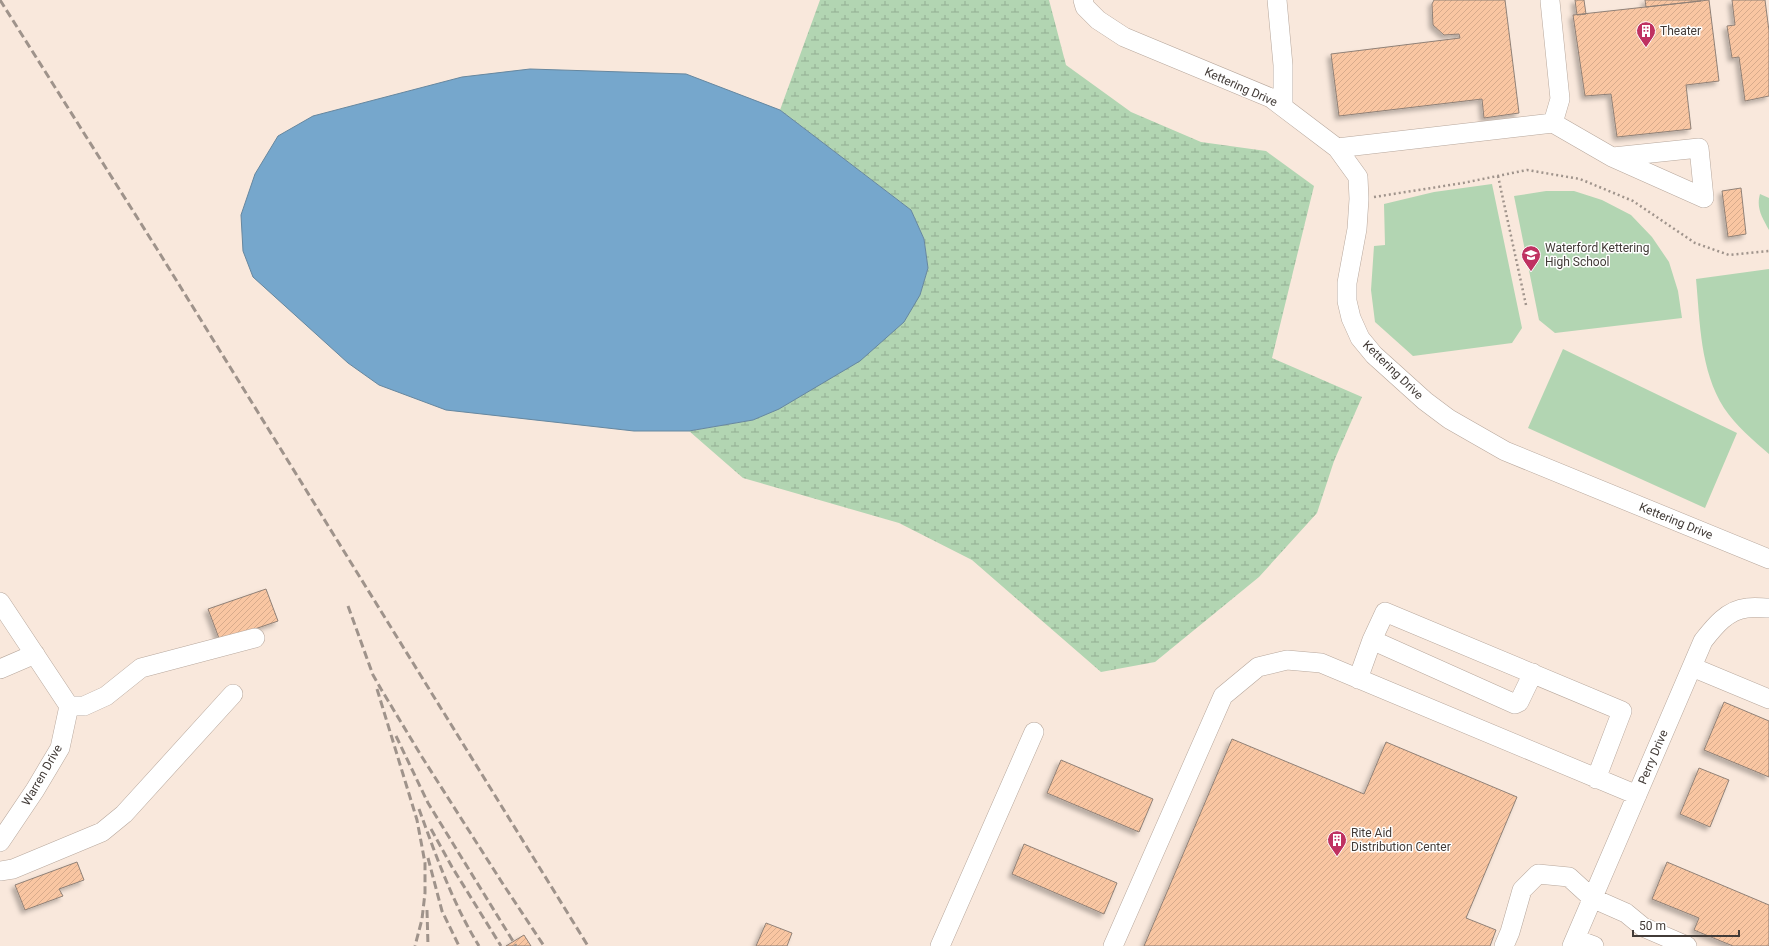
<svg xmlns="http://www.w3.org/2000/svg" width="1769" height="946" font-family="Roboto,sans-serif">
  <defs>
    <pattern id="wetland-marsh" width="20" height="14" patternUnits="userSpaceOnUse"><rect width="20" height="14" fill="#b2d5b2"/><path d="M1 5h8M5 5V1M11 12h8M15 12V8" fill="none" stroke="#92ae92"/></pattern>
    <pattern id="building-hatch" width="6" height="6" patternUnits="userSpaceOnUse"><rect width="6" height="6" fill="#f9c6a2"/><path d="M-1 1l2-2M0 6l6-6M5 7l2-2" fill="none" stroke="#d7ab8c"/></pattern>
    <filter id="shadow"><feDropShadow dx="-3.5" dy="3.5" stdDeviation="2" flood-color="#0004"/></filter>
  </defs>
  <rect width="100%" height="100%" fill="#f9e8dc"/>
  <!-- wetland -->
  <path fill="url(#wetland-marsh)" d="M820,0h229l17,65 65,47 70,30 65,9 48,35 -42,172 90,39 -28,64 -17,52 -58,64 -104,85 -54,10 -129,-112 -73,-37 -156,-45 -54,-47 64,-11 167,-125 8,-27 -4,-29 -13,-29 -131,-100z"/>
  <!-- garden -->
  <path fill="#b2d5b2" d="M1492,184l30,144 -10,15 -99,13 -38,-34 -4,-32 3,-44 11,-1 -1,-41 50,-12z
    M1546,191h28l28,9 29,15 21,22 17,25 9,29 4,27 -127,15 -16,-13 -25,-124z
    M1760,194l9,4v32c-7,-13 -13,-22 -9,-36z
    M1769,269v185c-16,-14 -33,-28 -45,-46 -24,-38 -24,-86 -28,-129z
    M1563,349l174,84 -32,75 -177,-80z"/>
  <!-- water -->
  <path fill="#76a7cc" stroke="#66879f" d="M530,69l156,5 94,36 131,100 13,29 4,29 -8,27 -16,27 -44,39 -81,48 -26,11 -64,11h-55l-188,-21 -67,-25 -31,-22 -95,-86 -10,-26 -2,-36 14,-41 23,-38 35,-20 149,-39z"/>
  <!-- building -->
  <path fill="url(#building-hatch)" stroke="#908177" filter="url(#shadow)" d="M1434,0h71l14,113 -35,5 -2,-19 -143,17 -8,-62 129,-16 -1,-4 -15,1 -11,-10 -1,-21z
    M1575,0h9l2,14 -9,1z
    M1645,0h56v1l-55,6z
    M1709,0l10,81 -33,4 5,44 -74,8 -6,-43 -26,2 -12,-81z
    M1732,0h33l4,31v65l-24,5 -6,-44 -7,1 -5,-32 8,-1z
    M1741,188l5,46 -18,3 -6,-46z
    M266,589l12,32 -58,20 -12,-32z
    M1724,702l45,19v56l-65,-27z
    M1232,739l132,55 22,-52 131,55 -51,121 30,12 -6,16h-346z
    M1061,760l92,39 -14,33 -92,-39z
    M1699,768l30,12 -19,47 -30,-13z
    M1024,844l93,39 -13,31 -92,-40z
    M77,862l7,18 -25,9 4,7 -38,14 -10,-25z
    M1667,862l102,43v41h-36l-39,-16 5,-12 -47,-19z
    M766,923l26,10 -5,13h-31z
    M524,935l7,11h-25z"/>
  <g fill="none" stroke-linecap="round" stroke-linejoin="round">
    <defs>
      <path id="minor" d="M1083,0l2,7 13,13 26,17 147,61 66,50 21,29 1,22 -2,30 -10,54v18l4,17 9,20 14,17 51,46 24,18 56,32 264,108
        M1277,0l6,65v41
        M1550,1l10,98 -7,24
        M1337,148l216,-25 59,34 92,41
        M1613,157l86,-9 5,50
        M0,602l69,104 -9,42 -25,42 -35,52
        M1372,640l143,64 4,-2 14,-29
        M1692,667l77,32
        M0,669l35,-15
        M1358,679l14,-39 13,-28 237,99 -26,68
        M69,706h15l22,-10 35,-28 114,-30
        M0,871l13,-2 89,-37 22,-18 109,-120
        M1575,939l19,7
        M940,946l94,-214
        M1113,946l110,-250 35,-29 29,-7 34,3 316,132
        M1504,946l6,-14 12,-42 16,-16 31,3 23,21 34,15 17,14 44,19
        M1572,946l131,-305c11,-14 24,-31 44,-33 7,-1 15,0 22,0"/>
    </defs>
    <!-- minor casing -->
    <use href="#minor" stroke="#b7a79c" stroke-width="20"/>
    <!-- path -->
    <path stroke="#a0948c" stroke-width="2.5" stroke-dasharray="2 3" stroke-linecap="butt" d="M1498,176l28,129
      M1374,197l89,-14 64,-13 53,9 53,22 62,42 34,12 40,-4"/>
    <!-- minor -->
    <use href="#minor" stroke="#fff" stroke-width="19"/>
    <!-- rail -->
    <path stroke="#9f938b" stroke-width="3" stroke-dasharray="8 4" stroke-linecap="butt" d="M0,0l157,249 431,697
      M348,606l25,69 8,14 41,68 79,124 43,65
      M377,689l40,131 8,43v30l-3,26 -7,27
      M396,736l32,67 88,143
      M419,809c17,47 34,95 60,137
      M431,829l21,38 49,79
      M428,858l14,53 17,35
      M427,910l1,36"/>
  </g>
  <!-- icons -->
  <defs>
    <symbol id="building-pin" viewBox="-11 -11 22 30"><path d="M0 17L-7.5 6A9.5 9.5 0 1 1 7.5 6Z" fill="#bf3161" stroke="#fff"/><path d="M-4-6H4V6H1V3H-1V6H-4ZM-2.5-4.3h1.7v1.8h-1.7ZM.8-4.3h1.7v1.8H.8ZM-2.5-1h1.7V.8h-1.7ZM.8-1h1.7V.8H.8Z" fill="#fff"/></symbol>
    <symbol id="school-pin" viewBox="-11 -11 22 30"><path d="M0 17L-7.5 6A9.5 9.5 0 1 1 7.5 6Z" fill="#bf3161" stroke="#fff"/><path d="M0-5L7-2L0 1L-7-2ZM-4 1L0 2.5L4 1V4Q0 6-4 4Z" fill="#fff"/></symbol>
  </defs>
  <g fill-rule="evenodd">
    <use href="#building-pin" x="1635" y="20" width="22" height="30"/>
    <use href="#school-pin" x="1520" y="244" width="22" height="30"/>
    <use href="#building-pin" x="1326" y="829" width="22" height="30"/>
  </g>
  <g text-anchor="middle" stroke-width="3" stroke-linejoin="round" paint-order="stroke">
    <!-- poi labels -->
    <g font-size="12" fill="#423b37" stroke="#fff" text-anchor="start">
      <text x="1660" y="35">Theater</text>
      <text x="1545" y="252">Waterford Kettering<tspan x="1545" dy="14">High School</tspan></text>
      <text x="1351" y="837">Rite Aid<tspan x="1351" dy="14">Distribution Center</tspan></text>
    </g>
    <!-- street labels -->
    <g font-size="12" fill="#423b37" stroke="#fff">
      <text transform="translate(1241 87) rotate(24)" y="4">Kettering Drive</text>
      <text transform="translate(1393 370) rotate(44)" y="4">Kettering Drive</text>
      <text transform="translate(1676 521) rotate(22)" y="4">Kettering Drive</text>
      <text transform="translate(1653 757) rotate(-67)" y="4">Perry Drive</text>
      <text transform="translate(42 775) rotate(-60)" y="4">Warren Drive</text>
    </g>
  </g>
  <!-- scale -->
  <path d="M1633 930v6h106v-6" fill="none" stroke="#423b37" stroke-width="2"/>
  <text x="1639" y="930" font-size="12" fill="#423b37" stroke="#ffffff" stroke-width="3" paint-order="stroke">50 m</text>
</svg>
